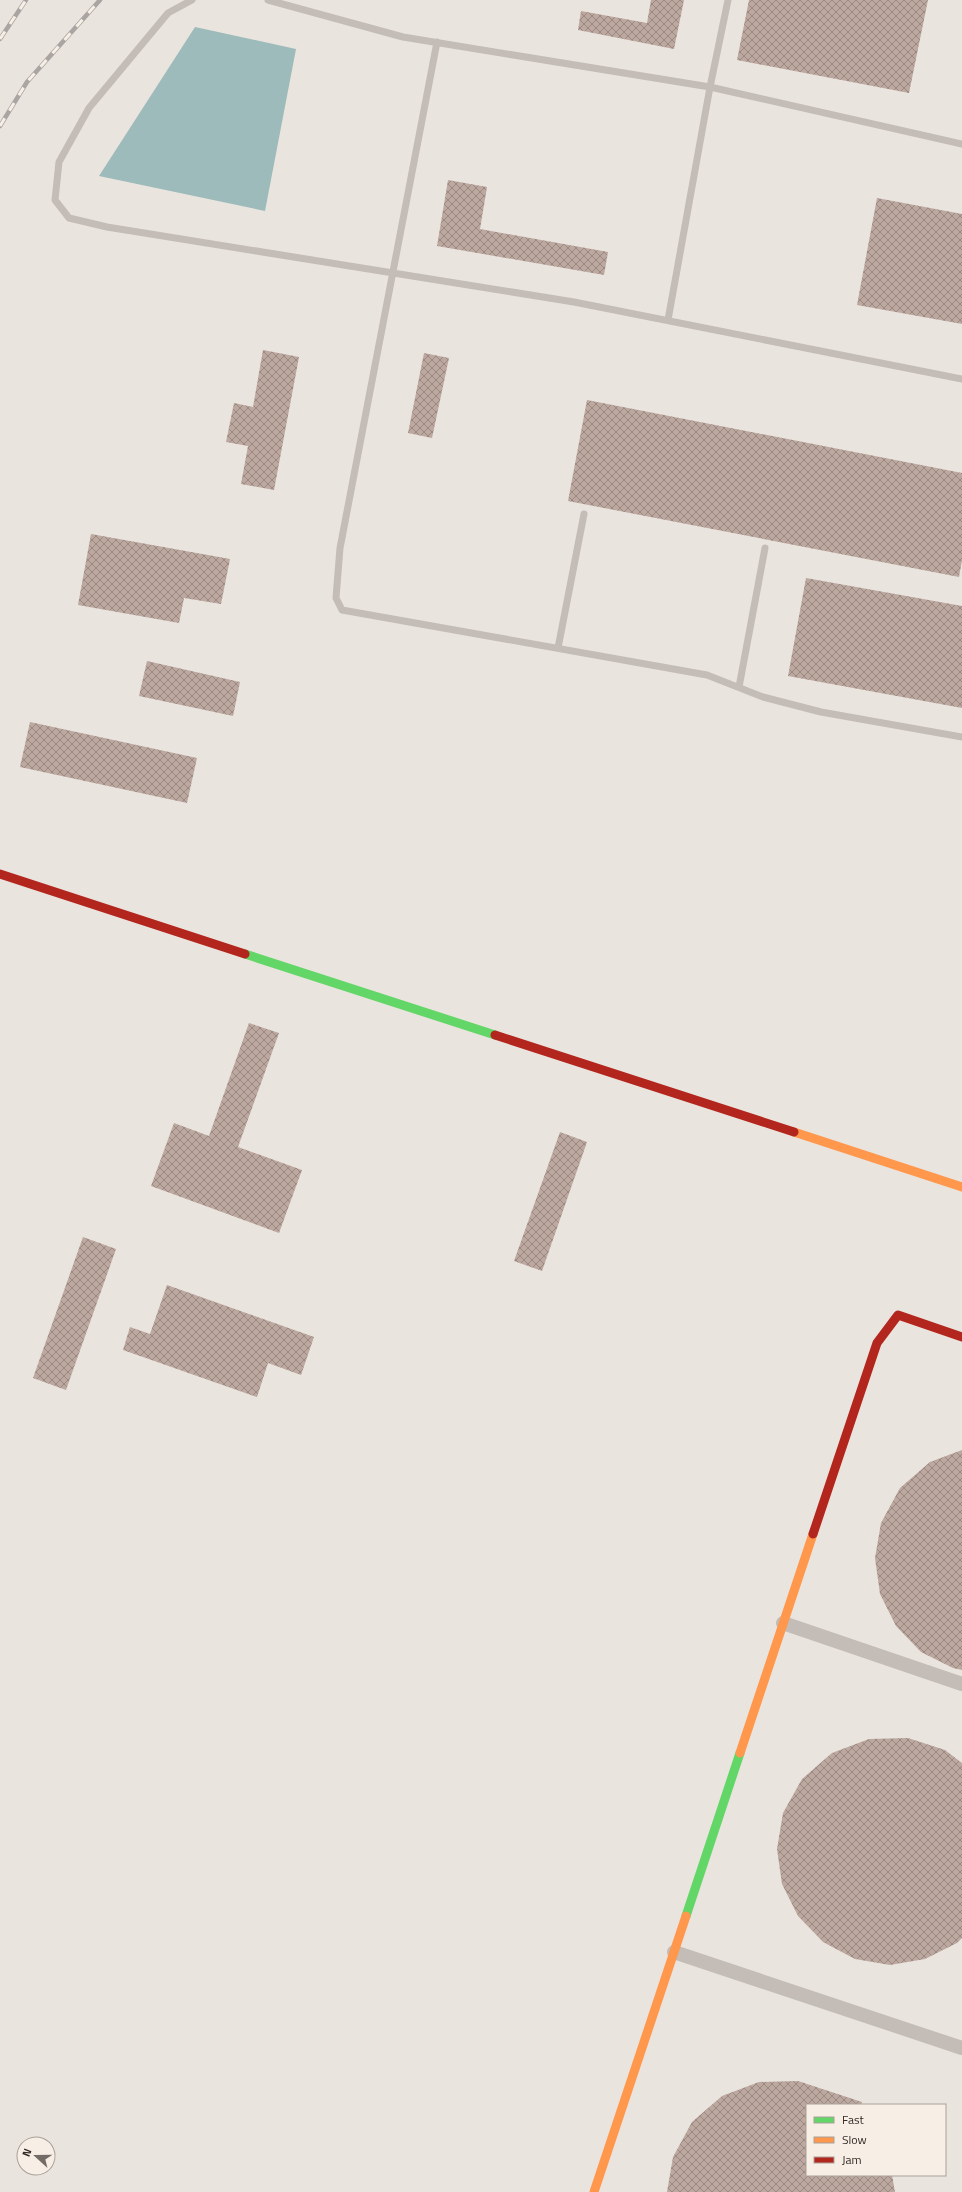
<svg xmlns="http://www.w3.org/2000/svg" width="962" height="2192" font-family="'Titillium Web',sans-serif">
  <defs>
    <pattern id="building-cross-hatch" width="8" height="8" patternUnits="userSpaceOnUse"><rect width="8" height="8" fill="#bda8a0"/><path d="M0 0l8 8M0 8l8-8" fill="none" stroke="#9a8982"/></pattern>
  </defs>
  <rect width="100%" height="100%" fill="#eae4de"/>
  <!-- water -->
  <path fill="#9cbbba" d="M195,27l101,22 -31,162 -166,-35z"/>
  <!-- building -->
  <path fill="url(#building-cross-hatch)" d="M651,0h33l-10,49 -96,-19 3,-19 66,12z
    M749,0h179l-19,93 -172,-33z
    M448,180l39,7 -7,42 128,23 -4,23 -167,-29z
    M877,198l85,16v110l-105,-19z
    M263,350l36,7 -25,133 -33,-6 7,-38 -22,-4 8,-39 19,4z
    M424,353l25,5 -17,80 -24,-5z
    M587,400l375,73v87l-3,17 -391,-76z
    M91,534l139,25 -9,45 -37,-6 -5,25 -101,-18z
    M806,578l156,28v102l-174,-32z
    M147,661l93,21 -7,34 -94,-20z
    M30,722l167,36 -10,45 -167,-36z
    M249,1023l30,10 -41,114 64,23 -23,63 -128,-47 23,-63 35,13z
    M560,1132l27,10 -45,129 -28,-10z
    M83,1237l33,12 -50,141 -33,-12z
    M167,1285l147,52 -13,38 -33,-12 -11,34 -134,-47 7,-23 20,7z
    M962,1450v220l-9,-2 -32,-16 -25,-26 -16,-32 -5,-36 6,-35 19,-35 30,-26z
    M908,1738l37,12 17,13v175l-5,5 -32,16 -35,6 -35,-6 -32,-17 -25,-26 -16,-32 -5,-35 6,-36 19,-34 30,-26 37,-14z
    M798,2081l64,21 -1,3h-54v70h85l3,17h-228l6,-35 19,-35 30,-26 37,-14z"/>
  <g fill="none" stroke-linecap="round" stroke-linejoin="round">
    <!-- lane -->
    <path stroke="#c3bcb7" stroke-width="7" d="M192,0l-24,13 -79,95 -30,54 -4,38 14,18 38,9 467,75 388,77
      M268,0l135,37 307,50 252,57
      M437,42l-97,506 -4,50 6,12 365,65 56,22 58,15 141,25
      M668,320l42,-233 18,-87
      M558,648l26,-134
      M739,687l26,-139"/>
    <!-- street -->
    <path stroke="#c3bcb7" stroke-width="14" d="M783,1623l179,61
      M674,1952l288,96"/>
    <!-- fast -->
    <path stroke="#63d668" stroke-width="9" d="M245,954l250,81
      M686,1916l54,-163"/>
    <!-- slow -->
    <path stroke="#ff974d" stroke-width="9" d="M794,1132l168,55
      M740,1753l73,-219
      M594,2192l92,-276"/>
    <!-- jam -->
    <path stroke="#b3261e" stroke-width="9" d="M0,874l245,80
      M495,1035l299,97
      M813,1534l64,-191 21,-28 64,22"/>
    <defs>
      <path id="rail" d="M0,39l26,-39
        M0,126l27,-44 73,-82"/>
    </defs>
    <!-- rail casing -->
    <use href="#rail" stroke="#aaa5a2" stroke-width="4.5"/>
    <!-- rail -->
    <use href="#rail" stroke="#f7eee5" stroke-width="3" stroke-dasharray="9" stroke-linecap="butt"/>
  </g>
  <!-- legend -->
  <rect x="806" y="2104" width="140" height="72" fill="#f7eee5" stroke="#a9a099"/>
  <rect x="814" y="2117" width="20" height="6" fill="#63d668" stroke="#a9a099"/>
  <text x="842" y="2124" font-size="12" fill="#332a26">Fast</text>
  <rect x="814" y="2137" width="20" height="6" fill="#ff974d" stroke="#a9a099"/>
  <text x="842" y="2144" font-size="12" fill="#332a26">Slow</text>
  <rect x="814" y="2157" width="20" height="6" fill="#b3261e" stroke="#a9a099"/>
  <text x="842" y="2164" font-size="12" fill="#332a26">Jam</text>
  <!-- north arrow -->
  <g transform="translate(36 2156) rotate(291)"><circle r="19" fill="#f7eee5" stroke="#a9a099"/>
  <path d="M0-3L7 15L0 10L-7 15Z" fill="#736b66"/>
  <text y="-6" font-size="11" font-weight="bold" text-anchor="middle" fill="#332a26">N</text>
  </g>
</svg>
